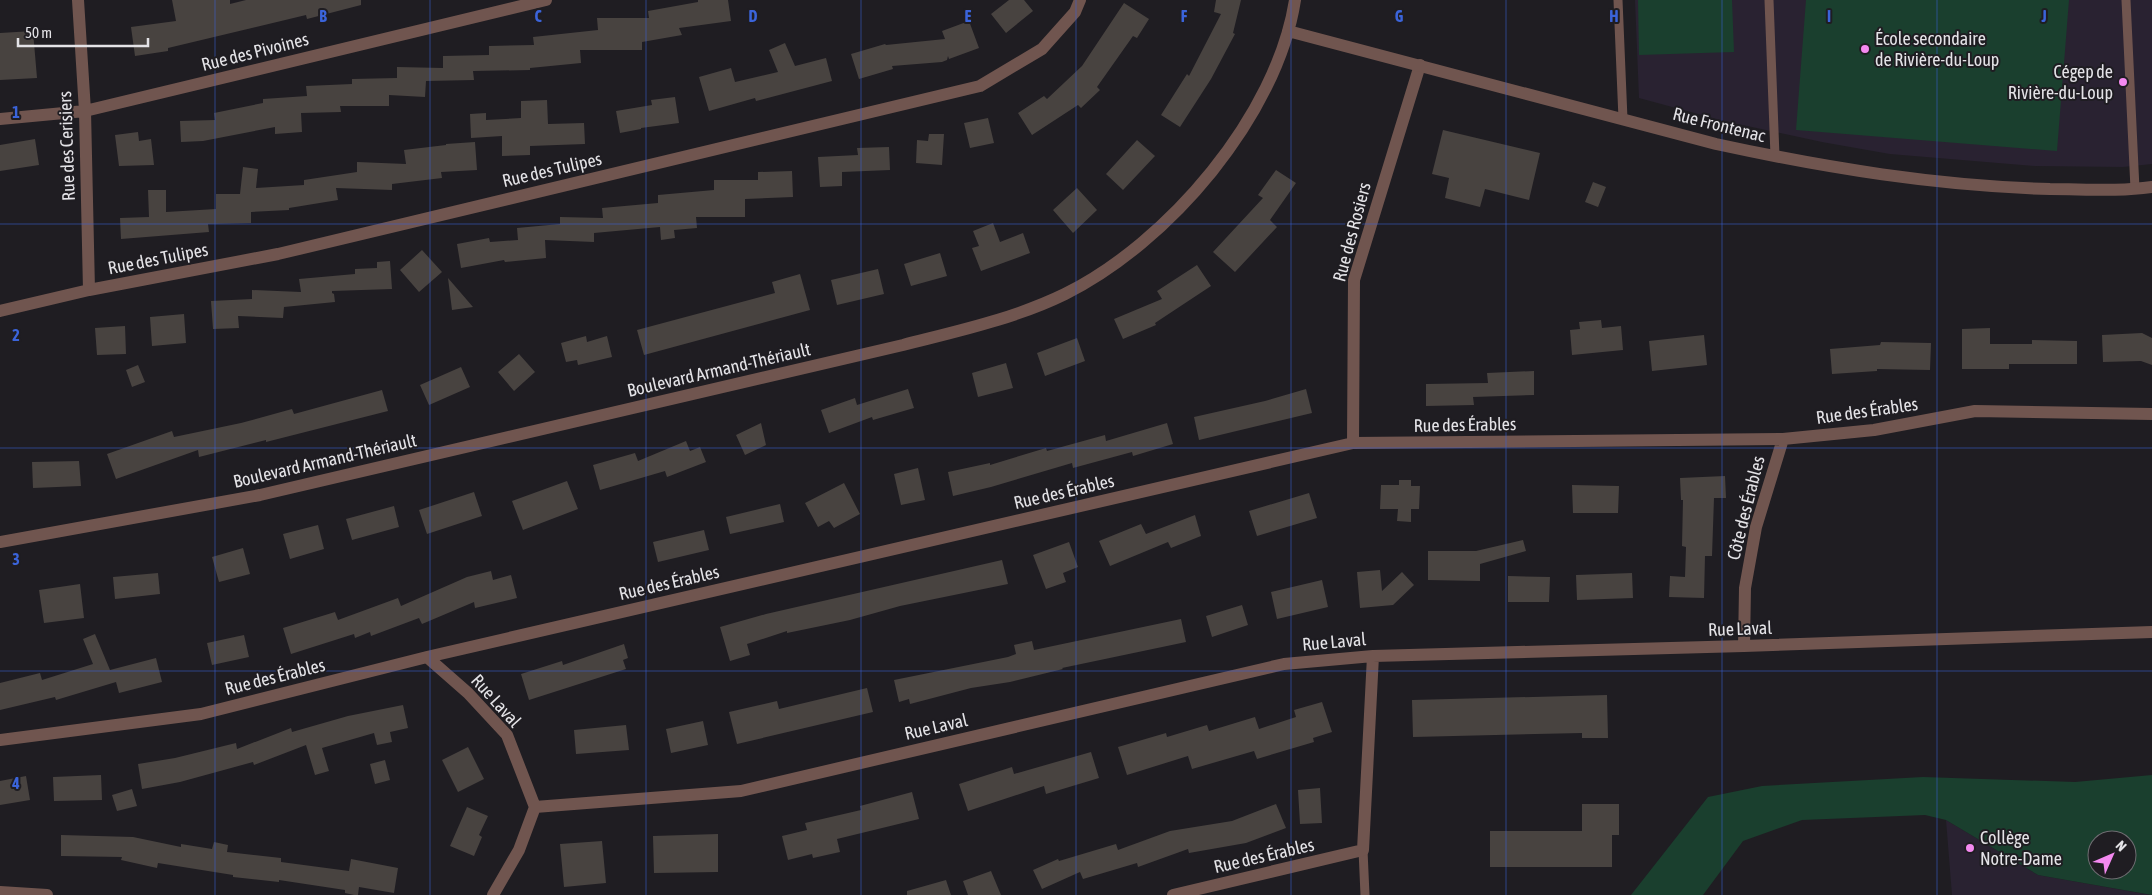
<svg xmlns="http://www.w3.org/2000/svg" width="2152" height="895" font-family="'Asap Condensed',sans-serif">
  <rect width="100%" height="100%" fill="#1f1d22"/>
  <!-- education -->
  <path fill="#292231" d="M1635,0h517v164l-29,3 -88,-1 -145,-12 -68,-12 -98,-21 -85,-23z
    M1946,820l92,55 113,20h-199z"/>
  <!-- green -->
  <path fill="#1a3f2e" fill-rule="evenodd" d="M1638,0h94l2,52 -95,3z
    M1806,0h263l-12,151 -261,-21z
    M2152,775v120l-114,-20 -92,-55 -21,-5 -123,5 -59,21 -40,54h-72l77,-98 54,-11 161,-9 152,5zM2097,840h30v30h-30z"/>
  <!-- building -->
  <path fill="#484340" d="M172,0h58v4l16,-4h115v5l-54,14 -1,-4 -138,33v3l-33,5 -4,-29 45,-6z
    M698,0h30l3,21 -52,7 3,7 -40,7v8h-62l1,13 -51,5v2l-57,1 1,9 -48,1 -1,16 -36,-2v11h-49l1,6 -40,1 1,19 -27,2v-7l-72,14 -22,1 -1,-21 35,-1 -1,-7 49,-10v-4l44,-3 -1,-10 46,-2v-5l45,-1v-11l46,1v-12l46,-1v-9l45,-1 -1,-8 65,-7 -1,-12h52l-1,-7 50,-9z
    M1009,0h15l9,11 -27,22 -15,-19z
    M1216,0h25l-8,33 2,1 -24,45 -31,48 -19,-12 26,-41 2,2 32,-62 -7,-2z
    M1124,3l25,16 -12,19 -4,-2 -36,51 3,3 -19,18 -3,-3 -46,30 -14,-22 26,-17 3,3 35,-33z
    M969,21l10,27 -30,11 -1,-3 -1,4 -5,2 -50,4 1,3 -34,10 -8,-25 34,-10 1,1 59,-6 -3,-8z
    M33,31l4,47 -37,2v-47z
    M785,43l10,23 31,-8 6,23 -76,20 -1,-3 -46,13 -10,-34 32,-9 4,14 43,-10 -9,-22z
    M675,97l4,26 -38,5v1l-21,4 -4,-22 36,-6 -1,-5z
    M547,100l1,24 36,-1 1,21 -55,2v9l-28,1v-20l-31,2 -1,-24 16,-1v7l35,-2v-17z
    M988,118l6,25 -24,5 -6,-25z
    M1443,130l97,23 -11,47 -44,-11 -5,18 -35,-9 4,-20 -17,-4z
    M138,132l1,9 12,-2 3,26 -35,1 -4,-31z
    M929,134h15l-2,31 -26,-2 1,-23 11,1z
    M35,139l4,26 -39,6v-26z
    M1137,140l18,16 -32,34 -17,-16z
    M475,142l2,28 -36,2 1,6 -50,6v6l-56,-2 2,12 -49,8v2l-38,2v11l-43,1 1,8 -88,7 -1,-21 29,-1 -1,-27h18v22l50,-3v-15h24l3,-27 15,2 -2,19 48,-3v-5l53,-8v-10l49,2 -2,-14 42,-5v-1z
    M889,147l1,23 -48,2v14l-22,1 -2,-30 40,-2 -1,-7z
    M1276,170l20,13 -26,37 7,7 -42,45 -22,-20 50,-54 -5,-3z
    M792,171l1,26 -48,2v18h-49l1,11 -23,2 1,8 -14,2 -1,-13 -66,6v9l-49,-2 1,18 -41,4 -1,-2 -43,8 -4,-24 32,-6 1,4 28,-2 -1,-12 43,-4v-7l43,1 -1,-10 56,-5v-8l56,-5v-10h44v-8z
    M1593,182l13,5 -8,20 -13,-5z
    M1077,188l20,22 -24,23 -20,-23z
    M993,223l7,19 23,-9 7,20 -49,18 -9,-23 7,-2 -6,-15z
    M422,250l20,22 -23,20 -19,-22z
    M940,253l7,23 -36,10 -7,-22z
    M390,261l2,28 -60,2v2l2,1 1,8 -51,5 -1,11 -45,-2 1,12 -26,1 -2,-28 41,-2v-9l49,2 -2,-13 56,-5v-5l22,-1v-6z
    M1197,265l14,21 -56,37 1,2 -33,14 -9,-20 48,-20 -5,-8z
    M878,269l6,25 -47,11 -6,-25z
    M800,274l10,36 -166,45 -7,-25 138,-37 -3,-11z
    M448,278l25,29 -21,3z
    M184,314l2,29 -34,3 -2,-29z
    M1601,320l1,8 19,-2 2,24 -51,5 -2,-25 10,-1 -1,-7z
    M125,326l1,28 -29,1 -2,-27z
    M1990,328v16h42v-4l45,1v23h-68v5h-47v-40z
    M2142,333l10,5v27l-11,-4 -38,1 -1,-27z
    M1704,335l3,30 -55,6 -3,-30z
    M586,336l1,6 20,-6 5,21 -34,8 -1,-5 -11,2 -5,-19z
    M1077,338l8,23 -40,15 -8,-23z
    M1881,342l50,1 -1,27 -53,-1v2l-45,3 -2,-25 50,-4z
    M519,354l16,18 -21,19 -16,-19z
    M1006,363l7,25 -35,9 -6,-24z
    M138,365l7,17 -13,5 -6,-17z
    M461,367l9,20 -41,18 -9,-20z
    M1534,371v24l-61,2 1,8 -48,1v-22l62,-1 -1,-10z
    M908,389l6,19 -41,12 -1,-3 -43,16 -8,-23 34,-12 2,7z
    M1306,389l6,24 -113,27 -5,-23 71,-16z
    M382,390l6,21 -122,31v-2l-67,17 -1,-7 -82,29 -9,-25 65,-23 2,6 67,-14 51,-14 2,5z
    M761,423l5,22 -21,10 -9,-20z
    M1167,423l6,21 -40,12 -1,-4 -59,16 -1,-5 -81,24 -38,9 -5,-24 42,-9v2l56,-17 1,3 58,-16 1,6z
    M686,441l4,10 10,-4 6,15 -39,15 -2,-6 -65,19 -7,-25 42,-12 3,8z
    M79,461l2,25 -48,2 -1,-26z
    M918,468l7,32 -24,5 -7,-31z
    M1725,476l1,22h-12l-2,58h-7l-1,42 -35,-1 1,-21 15,1 1,-30 -4,-1 1,-46h-2l-1,-22z
    M1399,480h12v6h9l-1,23h-8v13l-14,-1 1,-12h-18l1,-24h18z
    M567,481l11,28 -55,21 -11,-29z
    M844,483l16,31 -26,14 -5,-7 -11,6 -13,-24z
    M1572,485l47,1 -1,27h-45z
    M474,492l8,24 -55,18 -8,-24z
    M1309,493l8,25 -60,18 -8,-25z
    M780,504l4,18 -54,12 -4,-17z
    M394,506l5,21 -47,13 -6,-21z
    M1195,515l6,21 -30,12 -3,-6 -58,24 -11,-25 42,-17 5,10z
    M318,525l6,24 -34,10 -7,-25z
    M704,530l5,20 -51,12 -5,-20z
    M1523,540l3,11 -46,13v17l-52,-1v-29h48z
    M1069,542l9,25 -15,6 3,9 -20,7 -13,-34z
    M243,548l7,26 -31,8 -7,-25z
    M1002,560l6,24 -108,22 -50,14 -63,13v-2l-40,13 3,11 -20,6 -10,-34 46,-13z
    M1380,570l2,21 20,-19 12,13 -21,20 -33,3 -3,-36z
    M491,571l2,9 18,-5 6,23 -42,10 -1,-6 -52,22 -3,-6 -48,18 -1,-4 -15,6 -1,-4 -63,20 -8,-26 52,-16 3,8 60,-22 3,8 66,-29z
    M158,573l2,21 -45,5 -2,-22z
    M1632,573l1,25 -56,2 -1,-25z
    M1508,576l42,1 -1,25h-41z
    M1322,580l6,27 -51,12 -6,-27z
    M80,584l4,34 -40,5 -5,-33z
    M1242,605l6,20 -36,12 -6,-21z
    M1181,619l5,23 -124,26 1,1 -53,13 -39,6 -61,16 -1,-5 -10,3 -5,-22 114,-23 8,-3 -2,-9 18,-4 2,9z
    M95,634l15,36 46,-12 6,24 -43,11 -3,-11 -60,18 -1,-3 -55,13v-27l40,-10 2,7 51,-16 -10,-25z
    M244,635l5,22 -37,8 -5,-22z
    M624,644l4,14 -5,2 3,9 -97,31 -8,-26 41,-13 1,4z
    M867,688l6,24 -136,32 -8,-32 48,-11 2,8z
    M1607,695l1,43h-26v-5l-169,4 -1,-37z
    M1322,702l10,30 -19,6 1,4 -57,17 -3,-8 -62,18 -4,-13 -61,19 -9,-28 48,-14 1,4 40,-12 2,6 46,-14 4,12 37,-12 -2,-7z
    M403,705l5,23 -18,4 2,10 -15,3 -3,-12 -52,15 7,23 -14,4 -9,-30 -52,20 -1,-3 -73,20 -38,7 -4,-25 37,-6 61,-15 1,6 54,-21 1,4 56,-16z
    M703,721l5,24 -37,8 -5,-24z
    M626,725l3,25 -53,4 -2,-24z
    M468,747l16,32 -26,13 -16,-32z
    M1091,752l8,26 -53,16 -2,-8 -76,25 -9,-27 53,-17 2,7z
    M385,760l5,20 -15,4 -5,-20z
    M101,775l1,25 -48,1 -1,-24z
    M26,776l4,24 -30,5v-24z
    M1320,788l2,35 -22,1 -2,-34z
    M132,789l5,17 -20,5 -5,-16z
    M912,792l7,27 -82,20 3,13 -27,6 -1,-4 -24,6 -6,-24 25,-6 -2,-7 56,-13 -1,-4z
    M1276,804l10,24 -40,15 -57,10 -1,-4 -50,18 -1,-4 -54,16 -3,-7 -38,17 -9,-19 25,-11 1,2 57,-17 2,6 52,-19 62,-10z
    M1582,804h37v31h-7v32h-122v-36h92z
    M467,807l21,9 -9,19 3,2 -8,19 -24,-10z
    M718,834v38l-64,1 -1,-37z
    M61,835l72,2 48,10v-3l31,5 2,-7 14,3 -1,7 54,6v4l68,9 2,-12 47,9 -4,25 -35,-6 -1,8h-4l-9,-2v-3l-66,-10v2l-46,-5v-2l-75,-12 -1,5 -36,-8 1,-3 -61,-1z
    M602,841l4,42 -42,4 -4,-43z
    M991,871l10,24h-33l-5,-14z
    M946,880l5,15h-44v-4z"/>
  <g fill="none" stroke-linecap="round" stroke-linejoin="round">
    <!-- service -->
    <path stroke="#70554f" stroke-width="9" d="M1618,0l5,119
      M1769,0l6,156
      M2126,0l9,189
      M1363,850l2,45"/>
    <!-- minor -->
    <path stroke="#70554f" stroke-width="12" d="M78,0l7,111 4,179
      M0,119l85,-8 461,-111
      M0,311l89,-21 189,-36 702,-168 62,-37 33,-37 5,-12
      M1353,443l1,-163 66,-215
      M1744,646l1,-58 11,-61 27,-88
      M427,657l41,36 39,42 28,72 -16,43 -26,45
      M0,740l201,-26 226,-57 926,-214 430,-4 91,-9 101,-19 177,3
      M535,807l206,-16 543,-127 89,-8 371,-10 408,-14
      M0,892l47,3
      M1173,895l190,-45 10,-194"/>
    <!-- tertiary -->
    <path stroke="#70554f" stroke-width="12" d="M1288,31l428,113c111,24 221,42 334,45 34,0 68,3 102,-2
      M0,542l260,-47 643,-150c54,-14 111,-26 162,-51 103,-51 212,-178 230,-294"/>
  </g>
  <!-- grid -->
  <path fill="none" stroke="#3b64da" stroke-width="1" stroke-opacity="0.55" d="M215,0v895M430,0v895M646,0v895M861,0v895M1076,0v895M1291,0v895M1506,0v895M1722,0v895M1937,0v895M0,224h2152M0,448h2152M0,671h2152"/>
  <!-- markers -->
  <g fill="#f489f0" stroke="#1f1d22" stroke-width="2">
    <circle cx="1865" cy="49" r="5"/>
    <circle cx="2123" cy="82" r="5"/>
    <circle cx="1970" cy="848" r="5"/>
  </g>
  <g text-anchor="middle" stroke-width="4" stroke-linejoin="round" paint-order="stroke">
    <!-- poi labels -->
    <g font-size="18" fill="#e4e3e7" stroke="#1f1d22" text-anchor="start">
      <text x="1875" y="45">École secondaire<tspan x="1875" dy="21">de Rivière-du-Loup</tspan></text>
      <text x="2113" y="78" text-anchor="end">Cégep de<tspan x="2113" dy="21">Rivière-du-Loup</tspan></text>
      <text x="1980" y="844">Collège<tspan x="1980" dy="21">Notre-Dame</tspan></text>
    </g>
    <!-- street labels -->
    <g font-size="18" fill="#e4e3e7" stroke="#1f1d22">
      <text transform="translate(255 52) rotate(-14)" y="6">Rue des Pivoines</text>
      <text transform="translate(1719 125) rotate(14)" y="6">Rue Frontenac</text>
      <text transform="translate(67 146) rotate(-92)" y="6">Rue des Cerisiers</text>
      <text transform="translate(552 170) rotate(-13)" y="6">Rue des Tulipes</text>
      <text transform="translate(1352 232) rotate(-75)" y="6">Rue des Rosiers</text>
      <text transform="translate(158 259) rotate(-11)" y="6">Rue des Tulipes</text>
      <text transform="translate(719 370) rotate(-13)" y="6">Boulevard Armand-Thériault</text>
      <text transform="translate(1867 411) rotate(-8)" y="6">Rue des Érables</text>
      <text transform="translate(1465 425) rotate(-1)" y="6">Rue des Érables</text>
      <text transform="translate(325 461) rotate(-13)" y="6">Boulevard Armand-Thériault</text>
      <text transform="translate(1064 492) rotate(-13)" y="6">Rue des Érables</text>
      <text transform="translate(1746 508) rotate(-76)" y="6">Côte des Érables</text>
      <text transform="translate(669 583) rotate(-13)" y="6">Rue des Érables</text>
      <text transform="translate(1740 629) rotate(-2)" y="6">Rue Laval</text>
      <text transform="translate(1334 642) rotate(-5)" y="6">Rue Laval</text>
      <text transform="translate(275 677) rotate(-14)" y="6">Rue des Érables</text>
      <text transform="translate(496 701) rotate(48)" y="6">Rue Laval</text>
      <text transform="translate(936 727) rotate(-13)" y="6">Rue Laval</text>
      <text transform="translate(1264 856) rotate(-13)" y="6">Rue des Érables</text>
    </g>
  </g>
  <g font-size="16" text-anchor="middle" font-weight="bold" fill="#3b64da" stroke="#1f1d22" stroke-width="4" stroke-linejoin="round" paint-order="stroke">
    <text x="323" y="22">B</text>
    <text x="538" y="22">C</text>
    <text x="753" y="22">D</text>
    <text x="968" y="22">E</text>
    <text x="1184" y="22">F</text>
    <text x="1399" y="22">G</text>
    <text x="1614" y="22">H</text>
    <text x="1829" y="22">I</text>
    <text x="2044" y="22">J</text>
    <text x="16" y="118">1</text>
    <text x="16" y="341">2</text>
    <text x="16" y="565">3</text>
    <text x="16" y="789">4</text>
  </g>
  <!-- north arrow -->
  <g transform="translate(2112 855) rotate(45)"><circle r="24" fill="#1f1d22" stroke="#6e6c71"/>
  <path d="M0-4L9 19L0 12L-9 19Z" fill="#f489f0"/>
  <text y="-8" font-size="14" font-weight="bold" text-anchor="middle" fill="#e4e3e7">N</text>
  </g>
  <!-- scale -->
  <path d="M18 38v8h130v-8" fill="none" stroke="#e4e3e7" stroke-width="2.5"/>
  <text x="25" y="38" font-size="15" fill="#e4e3e7" stroke="#1f1d22" stroke-width="4" paint-order="stroke">50 m</text>
</svg>
